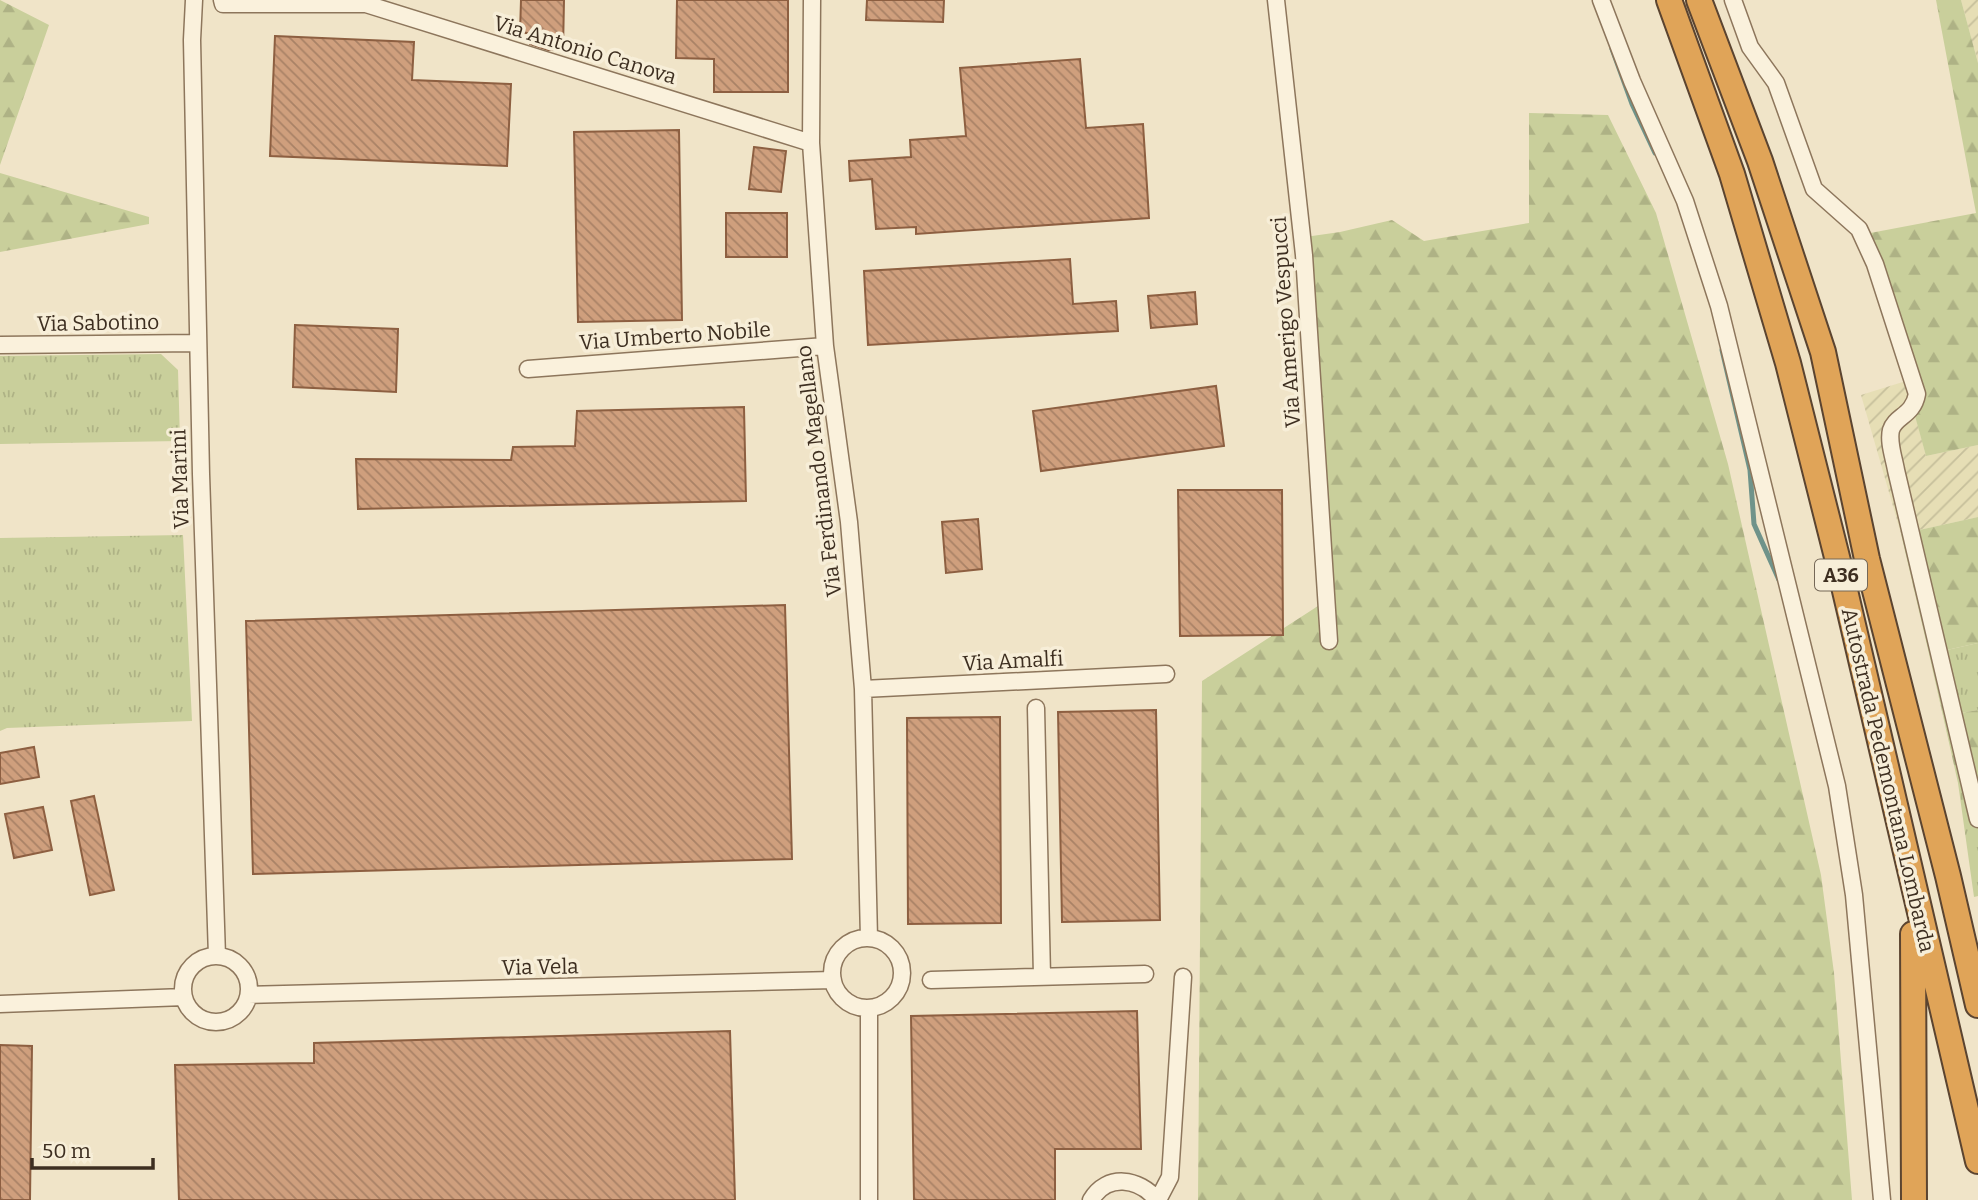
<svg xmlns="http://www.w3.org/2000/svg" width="1978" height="1200" font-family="Bitter,serif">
  <defs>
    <pattern id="farmland-furrows" width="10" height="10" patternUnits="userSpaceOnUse" patternTransform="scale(1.75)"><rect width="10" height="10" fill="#e6deb5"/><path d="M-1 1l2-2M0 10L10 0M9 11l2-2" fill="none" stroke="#c6bf9b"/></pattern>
    <pattern id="grass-tufts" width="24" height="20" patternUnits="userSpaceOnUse" patternTransform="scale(1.75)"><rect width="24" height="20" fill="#c9cf9b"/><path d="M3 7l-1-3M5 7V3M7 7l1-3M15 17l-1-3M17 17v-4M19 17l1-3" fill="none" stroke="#aeb285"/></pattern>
    <pattern id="forest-firs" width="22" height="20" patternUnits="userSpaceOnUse" patternTransform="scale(1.75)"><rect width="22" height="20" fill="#c9cf9b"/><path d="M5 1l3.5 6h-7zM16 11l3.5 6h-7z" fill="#aeb285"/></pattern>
    <pattern id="building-back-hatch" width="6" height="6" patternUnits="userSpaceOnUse" patternTransform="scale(1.75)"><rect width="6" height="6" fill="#cf9f7d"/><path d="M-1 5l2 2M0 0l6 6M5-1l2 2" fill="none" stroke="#a98266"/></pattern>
  </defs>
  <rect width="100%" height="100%" fill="#f0e4c8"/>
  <!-- farmland -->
  <path fill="url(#farmland-furrows)" d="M1961,0h17v63z
    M1906,381l20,75 52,-11v72l-77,17 -40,-139z"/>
  <!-- grass -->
  <path fill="url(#grass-tufts)" d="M161,354l17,16 2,71 -180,3v-88z
    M183,535l9,186 -185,7 -7,3v-193z
    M1978,643v67l-35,6 -14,-62z
    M1978,781v115l-4,1 -16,-114z"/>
  <!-- forest -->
  <path fill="url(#forest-firs)" d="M0,0l49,25 -49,140z
    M1936,0h25l17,63v382l-52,11 -61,-222 111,-21z
    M1529,113l79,2 48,98 72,251 93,411 13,98 18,227h-654l4,-519 116,-75 -11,-161 -9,-207 42,-6 52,-12 32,21 105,-18z
    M0,173l149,44v7l-149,28z
    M1978,517v126l-49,11 -28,-120z
    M1978,710v71l-20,2 -15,-67z"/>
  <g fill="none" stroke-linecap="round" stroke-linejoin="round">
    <!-- stream -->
    <path stroke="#6f938a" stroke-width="5" d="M1612,49l20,55 23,49
      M1722,350l28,120 4,54 25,56"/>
  </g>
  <!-- building -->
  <path fill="url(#building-back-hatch)" stroke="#8d5f41" stroke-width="2" d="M521,0h43l-1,50h-15l-18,-6v-11h-10z
    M677,0h111v92h-74v-33l-38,-1z
    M867,0h77l-1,22 -77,-2z
    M275,36l139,6 -2,38 99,4 -4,82 -237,-10z
    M1080,59l6,69 57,-4 6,94 -233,16v-7l-40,2 -4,-50 -22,2 -1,-20 62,-4 -1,-17 56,-4 -6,-68z
    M679,130l3,190 -104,2 -4,-190z
    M754,147l32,4 -5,41 -32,-3z
    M726,213h61v44h-61z
    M1070,259l3,45 43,-3 2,30 -250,14 -4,-74z
    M1195,292l2,32 -46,4 -3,-32z
    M295,325l103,4 -2,63 -103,-5z
    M1216,386l8,60 -183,25 -8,-60z
    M744,407l2,94 -388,8 -2,-50 155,1 2,-13 62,-1 2,-35z
    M1178,490h104l1,145 -103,1z
    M978,519l4,50 -36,4 -4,-51z
    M785,605l7,254 -539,15 -7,-253z
    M1156,710l4,210 -98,2 -4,-210z
    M1000,717l1,206 -93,1 -1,-206z
    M34,747l5,30 -39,7v-31z
    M94,796l20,94 -24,5 -19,-94z
    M43,807l9,43 -38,8 -9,-44z
    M1137,1011l4,138h-86v51h-141l-3,-184z
    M730,1031l5,169h-556l-4,-135 139,-2v-20z
    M0,1045l32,1 -2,154h-30z"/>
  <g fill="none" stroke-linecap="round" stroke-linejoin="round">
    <defs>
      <path id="minor" d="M194,0l-2,40 9,434 16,482
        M222,0l1,4h143l445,139
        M812,0l-1,143 14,203 24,176 14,167 6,249
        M1276,0l28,255 25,386
        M1601,0l31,81 53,120 34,105 118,480 17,109 28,305
        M1733,0l17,47 26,36 38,106 45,40 16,35 42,130c-4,22 -22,22 -26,36 -3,12 3,28 5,40l82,349
        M0,345l197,-2
        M528,369l297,-23
        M863,689l303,-15
        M1036,708l6,268
        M832 973a35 35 0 1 1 70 0a35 35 0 1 1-70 0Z
        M183 989a33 33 0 1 1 66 0a33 33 0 1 1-66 0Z
        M931,980l214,-6
        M249,995l584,-15
        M0,1004l184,-7
        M869,1200v-191
        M1091,1200c16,-27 48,-22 66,0
        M1158,1200l12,-23 13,-200"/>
      <path id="highway" d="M1669,0l63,174 56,189 51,202 139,596
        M1699,0l61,161 63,191 44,207 81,317 30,129
        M1913,934l1,266"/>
    </defs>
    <!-- minor casing -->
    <use href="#minor" stroke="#8d765c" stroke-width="19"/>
    <!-- highway casing -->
    <use href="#highway" stroke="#5b4430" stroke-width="28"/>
    <!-- minor -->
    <use href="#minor" stroke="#faf1dc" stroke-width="16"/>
    <!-- highway -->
    <use href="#highway" stroke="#e0a458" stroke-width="24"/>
  </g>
  <g text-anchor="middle" stroke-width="7" stroke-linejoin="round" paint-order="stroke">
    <!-- shield labels -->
    <rect fill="#f7eed8" stroke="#756857" stroke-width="2" x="1815" y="559.5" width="52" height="31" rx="5"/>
    <g font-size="19" font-weight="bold" fill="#3d2e20">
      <text x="1841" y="582">A36</text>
    </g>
    <!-- street labels -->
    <g font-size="21" fill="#3d2e20" stroke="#f7eed8">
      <text transform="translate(585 50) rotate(17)" y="7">Via Antonio Canova</text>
      <text transform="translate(1286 322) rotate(-94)" y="7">Via Amerigo Vespucci</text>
      <text transform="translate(98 323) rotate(-1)" y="7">Via Sabotino</text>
      <text transform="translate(675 336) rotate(-4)" y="7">Via Umberto Nobile</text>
      <text transform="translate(819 471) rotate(-97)" y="7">Via Ferdinando Magellano</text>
      <text transform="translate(180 479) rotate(-92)" y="7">Via Marini</text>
      <text transform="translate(1013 661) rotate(-3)" y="7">Via Amalfi</text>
      <text transform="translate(1888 780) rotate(77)" y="7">Autostrada Pedemontana Lombarda</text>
      <text transform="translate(540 967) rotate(-1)" y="7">Via Vela</text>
    </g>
  </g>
  <!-- scale -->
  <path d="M32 1158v10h121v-10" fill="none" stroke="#3d2e20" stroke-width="3.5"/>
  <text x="42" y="1158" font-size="21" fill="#3d2e20" stroke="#f7eed8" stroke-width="5" paint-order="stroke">50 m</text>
</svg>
